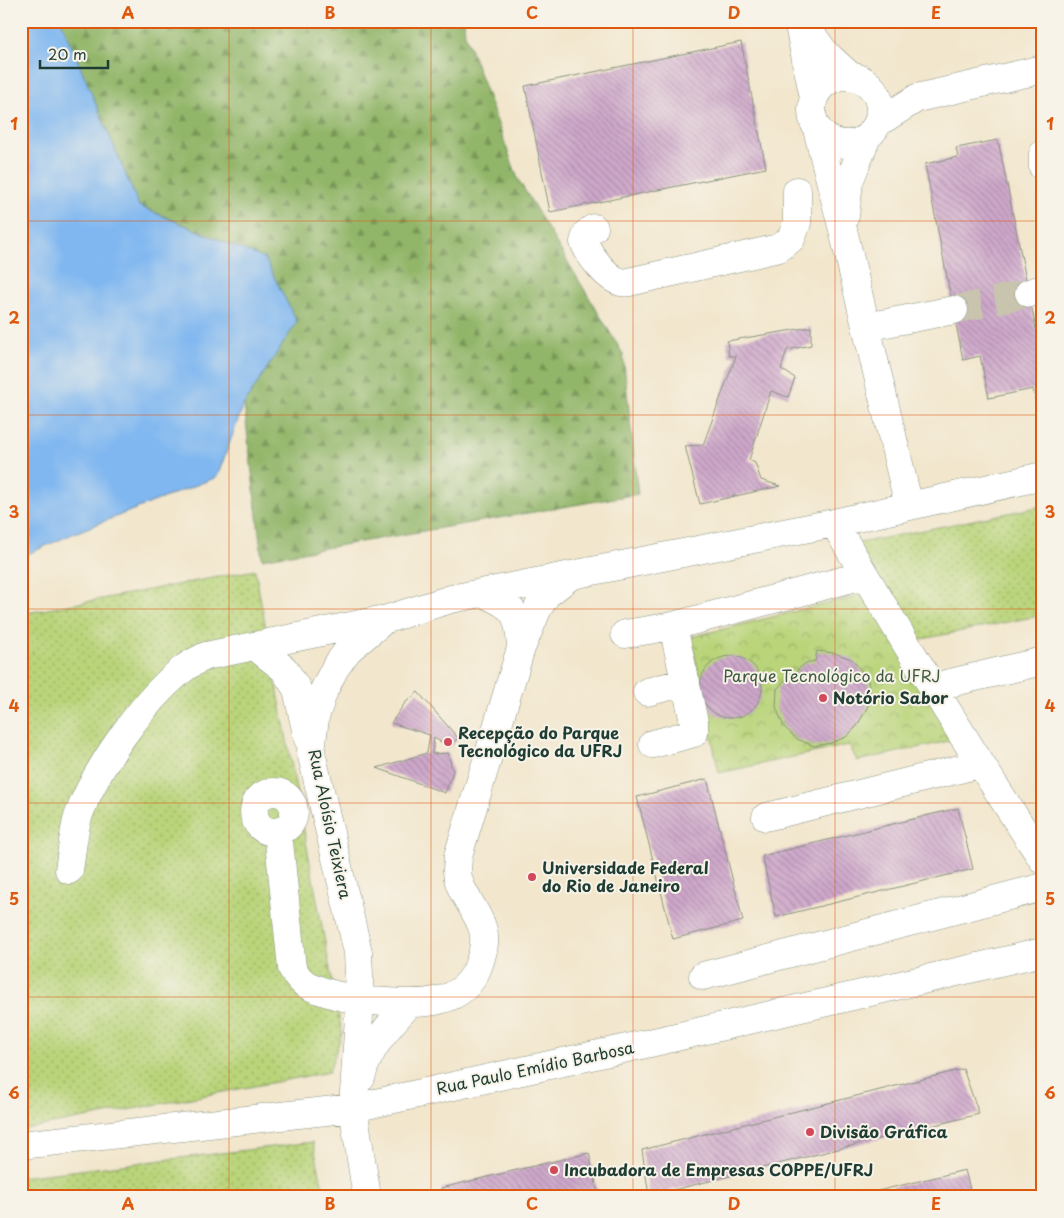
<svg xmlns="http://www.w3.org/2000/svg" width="1064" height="1218" font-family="'Playpen Sans',sans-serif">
  <defs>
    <pattern id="grass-dots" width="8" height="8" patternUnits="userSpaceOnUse" patternTransform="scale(1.25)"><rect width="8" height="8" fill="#b9d479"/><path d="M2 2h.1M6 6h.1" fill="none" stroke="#96ad64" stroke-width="1.8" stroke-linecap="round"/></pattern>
    <pattern id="forest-firs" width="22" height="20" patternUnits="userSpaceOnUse" patternTransform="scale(1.25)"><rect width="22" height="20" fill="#92b669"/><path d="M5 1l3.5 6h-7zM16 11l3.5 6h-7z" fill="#779557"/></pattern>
    <pattern id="park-crowns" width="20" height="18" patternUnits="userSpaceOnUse" patternTransform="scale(1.25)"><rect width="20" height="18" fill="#b9d479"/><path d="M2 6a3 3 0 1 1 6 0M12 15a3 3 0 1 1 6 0" fill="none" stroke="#96ad64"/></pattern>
    <pattern id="building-back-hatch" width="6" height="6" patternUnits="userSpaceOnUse" patternTransform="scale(1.25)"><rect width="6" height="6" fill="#cfa8cb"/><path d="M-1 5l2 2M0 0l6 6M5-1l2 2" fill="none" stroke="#a78aa6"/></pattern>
  </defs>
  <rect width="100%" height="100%" fill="#f7f3e8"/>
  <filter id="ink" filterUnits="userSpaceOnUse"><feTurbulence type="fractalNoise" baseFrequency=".02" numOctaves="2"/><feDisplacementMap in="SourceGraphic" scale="10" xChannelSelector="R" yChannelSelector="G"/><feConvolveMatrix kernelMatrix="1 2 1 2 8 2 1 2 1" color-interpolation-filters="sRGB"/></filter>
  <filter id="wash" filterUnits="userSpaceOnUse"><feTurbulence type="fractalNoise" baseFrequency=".0096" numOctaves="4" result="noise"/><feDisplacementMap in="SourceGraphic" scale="20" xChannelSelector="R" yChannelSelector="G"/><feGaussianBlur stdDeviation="1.12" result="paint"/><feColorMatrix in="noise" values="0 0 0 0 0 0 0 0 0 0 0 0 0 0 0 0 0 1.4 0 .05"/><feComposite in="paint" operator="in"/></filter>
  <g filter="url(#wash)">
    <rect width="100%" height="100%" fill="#f2e6cc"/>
    <!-- grass -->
    <path fill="url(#grass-dots)" stroke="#6c8856" d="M1043,506v109l-126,25 -63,-96z
      M255,570l87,463 -13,39 -308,58v-516z
      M313,1142l12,55h-304v-20z"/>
    <!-- forest -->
    <path fill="url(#forest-firs)" stroke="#587a4e" d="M61,21h403l1,13 53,145 105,175 15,140 -376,65 -18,-155 53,-82 -32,-63 -126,-53z"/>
    <!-- park -->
    <path fill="url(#park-crowns)" stroke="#6c8856" d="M869,593l89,146 -101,22 -8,-16 -130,28 -28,-136z"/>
    <!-- water -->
    <path fill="#80b7f0" stroke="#507a92" d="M21,21h40l78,185 126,53 32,63 -53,82 -27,73 -140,55 -56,25z"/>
    <g id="blocks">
      <!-- building -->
      <path fill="url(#building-back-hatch)" d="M741,42l25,126 -216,44 -25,-126z
        M998,140l38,189 7,-2v75l-7,1 -3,-14 -44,9 -9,-42 -17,4 -38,-196 33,-7 -2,-9z
        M811,327v18l-24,5 -6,19 14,9 -7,19 -17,-6 -22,69 6,3 6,17 19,6 -80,18 -15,-58 18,-1 33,-89h-7l-2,-15z
        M817,651l17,2 18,6 15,19 3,11 -2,17 -11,20 -11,11 -15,6 -17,3 -17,-7 -13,-12 -8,-20 1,-18 8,-9 9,-2 4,-9 8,-6 9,-2z
        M700 687a31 31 0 1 1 62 0a31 31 0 1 1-62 0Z
        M418,692l40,46 -8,9 -16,-9 -2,16 16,-1 5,19 -8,21 -68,-25 50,-15 3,-18 -39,-12 14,-20z
        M707,779l36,142 -70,18 -36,-142z
        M958,808l15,61 -197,48 -14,-61z
        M963,1069l16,45 -330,82 -7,-46z
        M589,1153l10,44h-156l-2,-9z
        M965,1170l7,27h-115v-1z"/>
    </g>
  </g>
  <g filter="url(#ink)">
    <use href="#blocks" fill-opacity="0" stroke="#889280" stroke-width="1"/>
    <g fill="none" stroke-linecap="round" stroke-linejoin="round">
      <!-- minor-tunnel -->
      <path stroke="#c8c4ae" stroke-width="28" stroke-dasharray="28 14" stroke-linecap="butt" d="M954,310l75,-17"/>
      <defs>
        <path id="minor" d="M798,21l16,77
          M802,21l23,32 25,23
          M812 110a34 34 0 1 1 68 0a34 34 0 1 1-68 0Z
          M879,122l38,-24 126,-29
          M817,129l26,101 66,276
          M1043,154v13
          M845,216l4,-34 17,-43
          M594,228l-7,5 -3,9c5,13 23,37 37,40 4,1 9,0 12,-1l146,-33 12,-9 6,-16v-32
          M1029,293l14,-4
          M866,327l88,-17
          M834,523c67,114 136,227 209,337
          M625,634l48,-8 191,-51
          M256,647l28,22 13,20 11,50
          M521,648l17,-40 9,-14 22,-17
          M933,687l110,-26
          M647,692l39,-10
          M653,744l41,-11v-11l-21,-96
          M254 812a20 20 0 1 1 40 0a20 20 0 1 1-40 0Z
          M766,817l214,-53
          M278,832l14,136c4,7 8,13 15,17 14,7 47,16 63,16 40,2 93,11 109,-37 4,-12 7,-22 4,-34 -5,-20 -25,-38 -26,-59 0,-5 1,-10 1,-15l63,-208c-2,-35 -6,-41 -38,-55
          M69,870c3,-17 4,-37 9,-53 17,-48 65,-116 105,-148 6,-5 15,-9 23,-13l174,-36
          M703,976l340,-89
          M361,1078c7,-30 29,-54 49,-75
          M21,1145l332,-37 297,-65 393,-91
          M367,1197l-14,-89 7,-107 -2,-49 -47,-200 4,-35 9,-27 11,-22 13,-18 36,-30 67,-21 383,-76 209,-47"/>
      </defs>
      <!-- minor casing -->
      <use href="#minor" stroke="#889280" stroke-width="29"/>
      <!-- minor -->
      <use href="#minor" stroke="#fff" stroke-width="28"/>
    </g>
  </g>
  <!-- grid -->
  <path fill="none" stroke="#de580e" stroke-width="1" stroke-opacity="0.55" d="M229,21v1176M431,21v1176M633,21v1176M835,21v1176M21,221h1022M21,415h1022M21,609h1022M21,803h1022M21,997h1022"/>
  <!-- markers -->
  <g fill="#d1495b" stroke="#f7f3e8" stroke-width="2">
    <circle cx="823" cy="698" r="5"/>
    <circle cx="448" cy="742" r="5"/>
    <circle cx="532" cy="877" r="5"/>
    <circle cx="810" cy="1132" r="5"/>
    <circle cx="554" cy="1170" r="5"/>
  </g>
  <g text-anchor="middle" stroke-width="4" stroke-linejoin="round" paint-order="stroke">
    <!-- park labels -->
    <g font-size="16" fill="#3e5b42" stroke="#f7f3e8">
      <text x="832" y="682">Parque Tecnológico da UFRJ</text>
    </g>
    <!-- poi labels -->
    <g font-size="16" font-weight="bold" fill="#1f3d34" stroke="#f7f3e8" text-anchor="start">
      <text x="833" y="704">Notório Sabor</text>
      <text x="458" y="739">Recepção do Parque<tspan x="458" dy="18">Tecnológico da UFRJ</tspan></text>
      <text x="542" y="874">Universidade Federal<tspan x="542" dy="18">do Rio de Janeiro</tspan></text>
      <text x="820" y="1138">Divisão Gráfica</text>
      <text x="564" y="1176">Incubadora de Empresas COPPE/UFRJ</text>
    </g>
    <!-- street labels -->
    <g font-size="16" fill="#1f3d34" stroke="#f7f3e8">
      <text transform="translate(330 824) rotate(78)" y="6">Rua Aloísio Teixiera</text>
      <text transform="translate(535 1068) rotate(-12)" y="6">Rua Paulo Emídio Barbosa</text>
    </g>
  </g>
  <!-- margin -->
  <rect width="1064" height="1218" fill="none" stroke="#f7f3e8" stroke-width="55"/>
  <!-- scale -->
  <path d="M40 60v8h68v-8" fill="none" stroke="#1f3d34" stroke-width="2.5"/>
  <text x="48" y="60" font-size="15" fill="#1f3d34" stroke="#f7f3e8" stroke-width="4" paint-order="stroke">20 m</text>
  <rect x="28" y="28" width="1008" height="1162" fill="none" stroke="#de580e" stroke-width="2"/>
  <g font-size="16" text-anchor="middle" font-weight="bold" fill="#de580e">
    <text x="128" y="19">A</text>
    <text x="330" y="19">B</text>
    <text x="532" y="19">C</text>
    <text x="734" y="19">D</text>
    <text x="936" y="19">E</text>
    <text x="14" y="130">1</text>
    <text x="1050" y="130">1</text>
    <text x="14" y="324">2</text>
    <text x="1050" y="324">2</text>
    <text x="14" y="518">3</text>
    <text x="1050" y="518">3</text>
    <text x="14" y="712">4</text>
    <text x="1050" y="712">4</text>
    <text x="14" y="905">5</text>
    <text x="1050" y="905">5</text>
    <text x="14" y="1099">6</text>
    <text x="1050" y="1099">6</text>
    <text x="128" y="1210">A</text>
    <text x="330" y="1210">B</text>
    <text x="532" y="1210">C</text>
    <text x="734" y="1210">D</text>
    <text x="936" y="1210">E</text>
  </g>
</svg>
